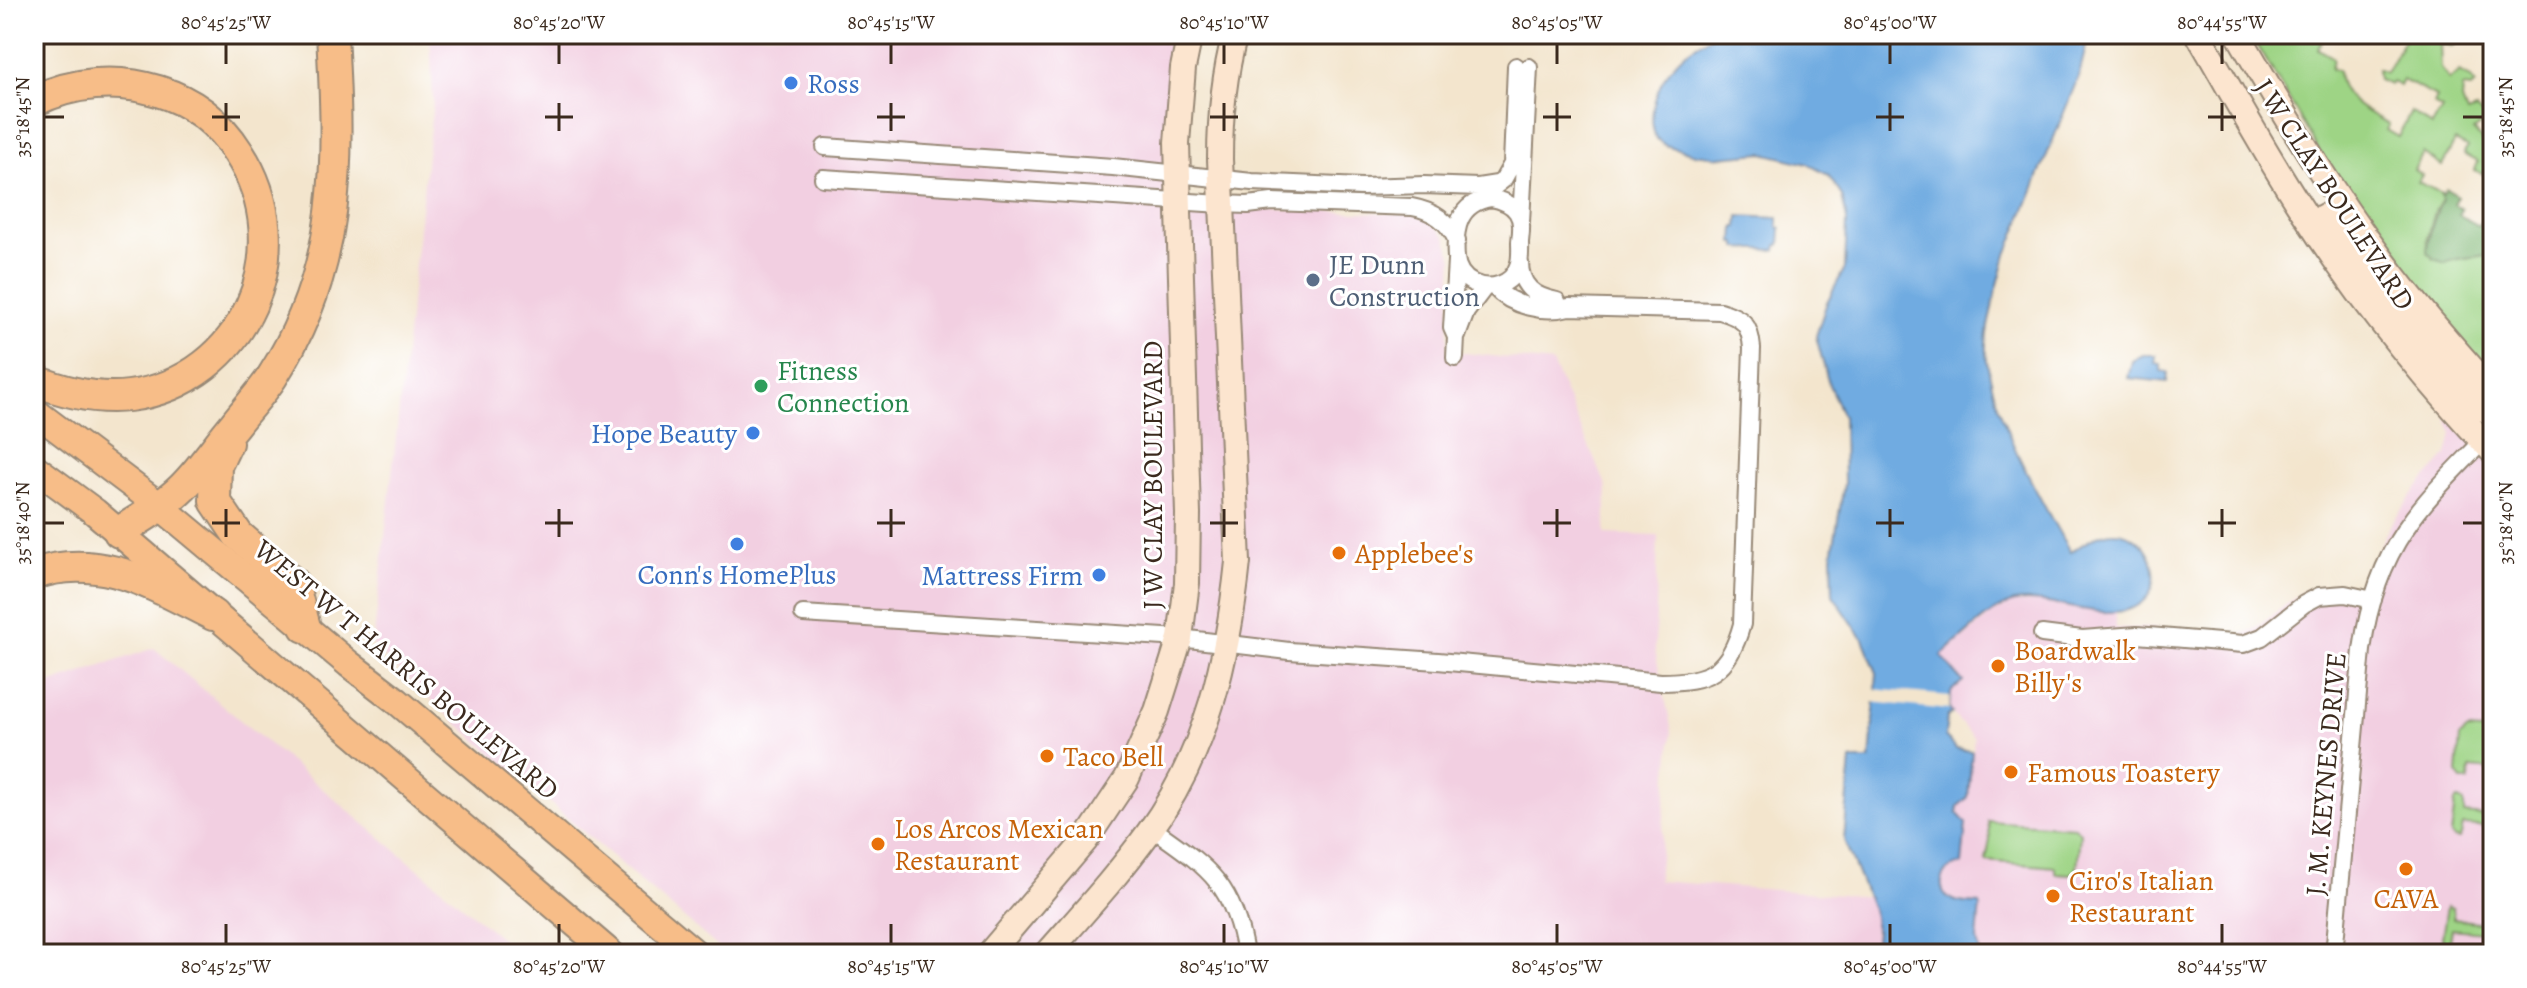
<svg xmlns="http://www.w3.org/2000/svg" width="2527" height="988" font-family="Alegreya,serif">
  <rect width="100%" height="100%" fill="#fff"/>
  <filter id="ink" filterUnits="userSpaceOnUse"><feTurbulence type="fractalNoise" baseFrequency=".0125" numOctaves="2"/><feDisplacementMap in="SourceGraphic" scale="16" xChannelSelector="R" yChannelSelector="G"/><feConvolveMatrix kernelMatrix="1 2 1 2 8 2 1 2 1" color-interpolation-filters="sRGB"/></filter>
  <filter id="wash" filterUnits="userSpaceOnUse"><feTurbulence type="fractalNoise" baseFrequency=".006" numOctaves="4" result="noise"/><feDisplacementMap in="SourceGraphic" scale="32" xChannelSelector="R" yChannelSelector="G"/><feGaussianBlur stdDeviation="1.8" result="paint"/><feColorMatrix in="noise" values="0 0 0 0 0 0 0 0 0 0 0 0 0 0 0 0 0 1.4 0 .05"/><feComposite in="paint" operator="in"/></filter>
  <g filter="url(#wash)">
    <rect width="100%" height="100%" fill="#f3e5cd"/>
    <!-- built -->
    <path fill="#f2cfe1" d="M430,34h753l-13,175h105l133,5 13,2 10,6 15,14 7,23 -6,92 105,12 55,124 -2,47 53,2 -3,114 17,81 -14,150 210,16 7,24 -1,33h-1148l-281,-241 -72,-67 60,-545z
      M2446,416l47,49v489h-513l-3,-9 3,-41 -27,-4 -8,-6 -3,-8v-10l4,-6 9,-6h7l-4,-58 10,-9 6,-59 -25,-28 2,-18 -10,-36 51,-42 20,-11 27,-1 46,8 31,1v17h34l88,8 15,-6 52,-40 26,-5 20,2 10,-2 30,-61 29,-39 27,-29 5,-23z
      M154,648l366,306h-486v-265z"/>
    <!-- green -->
    <path fill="#9ed485" stroke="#6c7f52" stroke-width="2" d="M2251,34h74l-7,15 15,9 -2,11 7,1c0,29 30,43 51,54l-3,6 12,7 13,-25 21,14 10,-17 -9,-5 3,-7 -33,-17 -3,6 -8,-4 -2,3 -12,-5 -1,-11 9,4 19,-35 -5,-4h12l9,3 3,-3h18l13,5 1,4 -3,3 -13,-2 1,24 8,13 10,-9 12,7 4,5 -4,4 -8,-1 -1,13 5,13 9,-3 7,6 -1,8 -9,7 20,21v18l-1,3 -7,-3 -3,4 -7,-4 3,-8 -14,-8 3,-7 -12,-6 -13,25 -19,-13 -9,17 8,5 -4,7 23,11 1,7 -7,11 -8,30 18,22c16,-8 32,-4 48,-10v125l-70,-82 -101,-140z
      M2468,730l25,2v38l-23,-2 -1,13h-7l-5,-7 3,-37z
      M2457,800l7,2v12l29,3v10l-30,-2 -2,11 -2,3 -5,-1 -3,-3 4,-33z
      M1988,821l87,6 5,6 -3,36 -6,5 -16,-1v-6l-69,-6 4,-21z
      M2447,906l6,2v11l40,5v9l-41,-4 -2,12 -6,1 -2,-4z"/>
    <!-- forest -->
    <path fill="#7eb672" stroke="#5c7048" stroke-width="2" d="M2446,189l12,7 -4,8 8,5 -3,6 20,11 14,-25v52c-16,6 -32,2 -48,10l-11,-4 -7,-7c1,-18 8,-36 15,-52l-1,-7 2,1z"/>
    <!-- water -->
    <path fill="#6fabe1" stroke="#556a80" stroke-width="2" d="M1714,34h375l-10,41 -75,187c-6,24 -20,68 -18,91 8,69 51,140 84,199 14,-7 27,-20 44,-20 34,0 56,48 27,71 -30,24 -90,-8 -126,-1 -24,5 -55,38 -74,54l22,26 -12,10 -2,17 3,4 -5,4 -2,20 11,12 16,2 -4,46 -10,9 -1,7 9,10 -4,41c-19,1 -30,27 -9,36 8,4 18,3 27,4l-3,36 3,14h-106l2,-24 -3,-19 -29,-71 7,-80h19l7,-87 -14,-34 -30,-44 -1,-39 12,-72 -1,-68 -14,-31 -13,-49 11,-34 18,-34 2,-48 -5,-24 -14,-21 -20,-11 -45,-11 -44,4 -24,-3 -30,-9 -9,-7c-11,-27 5,-64 26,-82 9,-9 22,-14 32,-22z
      M1739,216l39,2v9l3,1 -1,17h-3l-1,5 -39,-2v-5h-3l1,-16h3z
      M2143,355h13l-1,8 6,1v7l7,1 -1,10 -39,-4 4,-17z"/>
    <!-- pier -->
    <path fill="#f3e5cd" d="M1872,689l78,7 -1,14 -78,-8z"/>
  </g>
  <g filter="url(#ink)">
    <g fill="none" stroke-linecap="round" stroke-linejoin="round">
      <defs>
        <path id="street" d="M825,147l288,20 139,15 110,5 62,-2 54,2 19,-3
          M823,178l398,26 27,1 24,-3 140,5c22,4 36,14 45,34
          M1489,191l14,-11 9,-16 4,-98
          M1491,198c10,2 20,5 26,14 6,9 4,20 3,30 0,8 1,17 -2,24 -6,19 -28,25 -45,17 -10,-5 -16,-14 -17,-25 -2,-29 2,-55 35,-60z
          M1521,222l8,-155
          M1520,262c0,24 14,35 37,39
          M1457,336l9,-24 19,-25
          M1455,358l1,-21 -4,-9 4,-67
          M803,614l377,24 109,13 149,10 223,21c48,0 68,-10 81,-58l10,-276c-2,-24 -9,-30 -32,-37l-151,-4c-24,7 -58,-1 -75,-20
          M2042,634l40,5 55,-4 106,9 19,-7 42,-33 15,-8 26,-2 28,6
          M1152,828c55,39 82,55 93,126
          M2334,954l28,-304c6,-43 20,-87 44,-122 24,-36 58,-66 87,-98"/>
        <path id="secondary" d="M2198,34c35,60 68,121 106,179 55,86 119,165 189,239
          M2238,34c45,78 91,155 145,227 34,46 72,89 110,131
          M2324,216l101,131 48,55 20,12
          M989,954l96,-113 42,-63 30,-67 23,-73 7,-55 1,-69 -11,-371 6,-75 7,-34
          M1047,954c35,-40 71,-79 102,-122 58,-80 79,-174 89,-270l-18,-403c0,-42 4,-84 15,-125"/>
        <path id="primary" d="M34,411l126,95 189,158 48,37 299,253
          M34,467l61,45 516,442"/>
        <path id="highway" d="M34,101c38,-19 83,-23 124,-10 33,10 61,31 80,61 64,97 8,229 -109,244 -33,4 -65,-4 -95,-16
          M227,443l-11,23 -1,35 23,34 55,48 12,44
          M119,532c22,-14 46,-27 64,-45 19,-19 34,-42 51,-62 12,-16 27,-31 38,-48 71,-111 67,-218 60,-343
          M34,574c67,-23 120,12 179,41"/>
      </defs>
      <!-- street casing -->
      <use href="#street" stroke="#978876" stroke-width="20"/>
      <!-- secondary casing -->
      <use href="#secondary" stroke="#978876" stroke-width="28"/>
      <!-- primary casing -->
      <use href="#primary" stroke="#978876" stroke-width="30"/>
      <!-- highway casing -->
      <use href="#highway" stroke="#978876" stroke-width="34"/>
      <!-- street -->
      <use href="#street" stroke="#fff" stroke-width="16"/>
      <!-- secondary -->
      <use href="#secondary" stroke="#fce5cf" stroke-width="24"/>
      <!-- primary -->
      <use href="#primary" stroke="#f7bd88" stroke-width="26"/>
      <!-- highway -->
      <use href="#highway" stroke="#f7bd88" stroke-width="30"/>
    </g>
  </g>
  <!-- ticks -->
  <path fill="none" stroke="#3b2a1e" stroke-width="3" d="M226,44v20M559,44v20M891,44v20M1224,44v20M1557,44v20M1890,44v20M2222,44v20M226,103v28M559,103v28M891,103v28M1224,103v28M1557,103v28M1890,103v28M2222,103v28M44,117h20M212,117h28M545,117h28M877,117h28M1210,117h28M1543,117h28M1876,117h28M2208,117h28M2463,117h20M226,509v28M559,509v28M891,509v28M1224,509v28M1557,509v28M1890,509v28M2222,509v28M44,523h20M212,523h28M545,523h28M877,523h28M1210,523h28M1543,523h28M1876,523h28M2208,523h28M2463,523h20M226,924v20M559,924v20M891,924v20M1224,924v20M1557,924v20M1890,924v20M2222,924v20"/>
  <!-- markers -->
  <g fill="#3f7fe0" stroke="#fff" stroke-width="3">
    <circle cx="791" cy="83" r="8"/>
    <circle cx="753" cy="433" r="8"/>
    <circle cx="737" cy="544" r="8"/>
    <circle cx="1099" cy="575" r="8"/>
  </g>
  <circle fill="#5c6f8a" stroke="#fff" stroke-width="3" cx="1313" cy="280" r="8"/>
  <circle fill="#2e9e5b" stroke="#fff" stroke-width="3" cx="761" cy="386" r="8"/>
  <g fill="#e8710a" stroke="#fff" stroke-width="3">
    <circle cx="1339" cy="553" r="8"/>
    <circle cx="1998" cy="666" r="8"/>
    <circle cx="1047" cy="756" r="8"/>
    <circle cx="2011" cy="772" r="8"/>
    <circle cx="878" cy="844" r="8"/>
    <circle cx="2406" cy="869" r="8"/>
    <circle cx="2053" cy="896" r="8"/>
  </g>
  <g text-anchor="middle" stroke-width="6" stroke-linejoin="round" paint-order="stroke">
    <!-- shop labels -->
    <g font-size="28" fill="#366cbe" stroke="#fff" text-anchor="end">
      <text x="807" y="93" text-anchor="start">Ross</text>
      <text x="737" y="443">Hope Beauty</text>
      <text x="737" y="584" text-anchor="middle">Conn's HomePlus</text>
      <text x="1083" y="585">Mattress Firm</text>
    </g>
    <!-- street labels -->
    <g font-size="28" fill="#3b2a1e" stroke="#fff">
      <text transform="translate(2335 194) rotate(57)" y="10">J W CLAY BOULEVARD</text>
      <text transform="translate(1152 475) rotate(-90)" y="10">J W CLAY BOULEVARD</text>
      <text transform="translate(407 669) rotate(40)" y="10">WEST W T HARRIS BOULEVARD</text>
      <text transform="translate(2325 774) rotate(-85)" y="10">J. M. KEYNES DRIVE</text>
    </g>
    <!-- service labels -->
    <g font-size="28" fill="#4e5e75" stroke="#fff" text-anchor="start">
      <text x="1329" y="274">JE Dunn<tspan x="1329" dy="32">Construction</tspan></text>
    </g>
    <!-- leisure labels -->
    <g font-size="28" fill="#27864d" stroke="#fff" text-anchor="start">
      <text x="777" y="380">Fitness<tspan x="777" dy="32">Connection</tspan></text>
    </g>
    <!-- food labels -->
    <g font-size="28" fill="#c56008" stroke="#fff" text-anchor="start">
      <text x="1355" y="563">Applebee's</text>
      <text x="2014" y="660">Boardwalk<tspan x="2014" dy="32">Billy's</tspan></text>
      <text x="1063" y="766">Taco Bell</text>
      <text x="2027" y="782">Famous Toastery</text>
      <text x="894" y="838">Los Arcos Mexican<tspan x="894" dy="32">Restaurant</tspan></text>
      <text x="2069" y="890">Ciro's Italian<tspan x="2069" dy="32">Restaurant</tspan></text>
      <text x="2406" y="908" text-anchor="middle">CAVA</text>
    </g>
  </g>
  <!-- margin -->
  <rect width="2527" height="988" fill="none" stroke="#fff" stroke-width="88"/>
  <rect x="44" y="44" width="2439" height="900" fill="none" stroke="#3b2a1e" stroke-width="3"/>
  <g font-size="20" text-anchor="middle" fill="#3b2a1e">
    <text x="226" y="29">80°45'25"W</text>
    <text x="559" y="29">80°45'20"W</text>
    <text x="891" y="29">80°45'15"W</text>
    <text x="1224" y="29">80°45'10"W</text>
    <text x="1557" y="29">80°45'05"W</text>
    <text x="1890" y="29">80°45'00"W</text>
    <text x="2222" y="29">80°44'55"W</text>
    <text transform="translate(22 117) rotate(-90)" y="7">35°18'45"N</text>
    <text transform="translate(2505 117) rotate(-90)" y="7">35°18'45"N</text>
    <text transform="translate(22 523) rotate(-90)" y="7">35°18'40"N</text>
    <text transform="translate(2505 523) rotate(-90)" y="7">35°18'40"N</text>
    <text x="226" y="973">80°45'25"W</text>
    <text x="559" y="973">80°45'20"W</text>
    <text x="891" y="973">80°45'15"W</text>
    <text x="1224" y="973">80°45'10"W</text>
    <text x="1557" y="973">80°45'05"W</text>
    <text x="1890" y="973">80°45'00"W</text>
    <text x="2222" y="973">80°44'55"W</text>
  </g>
</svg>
